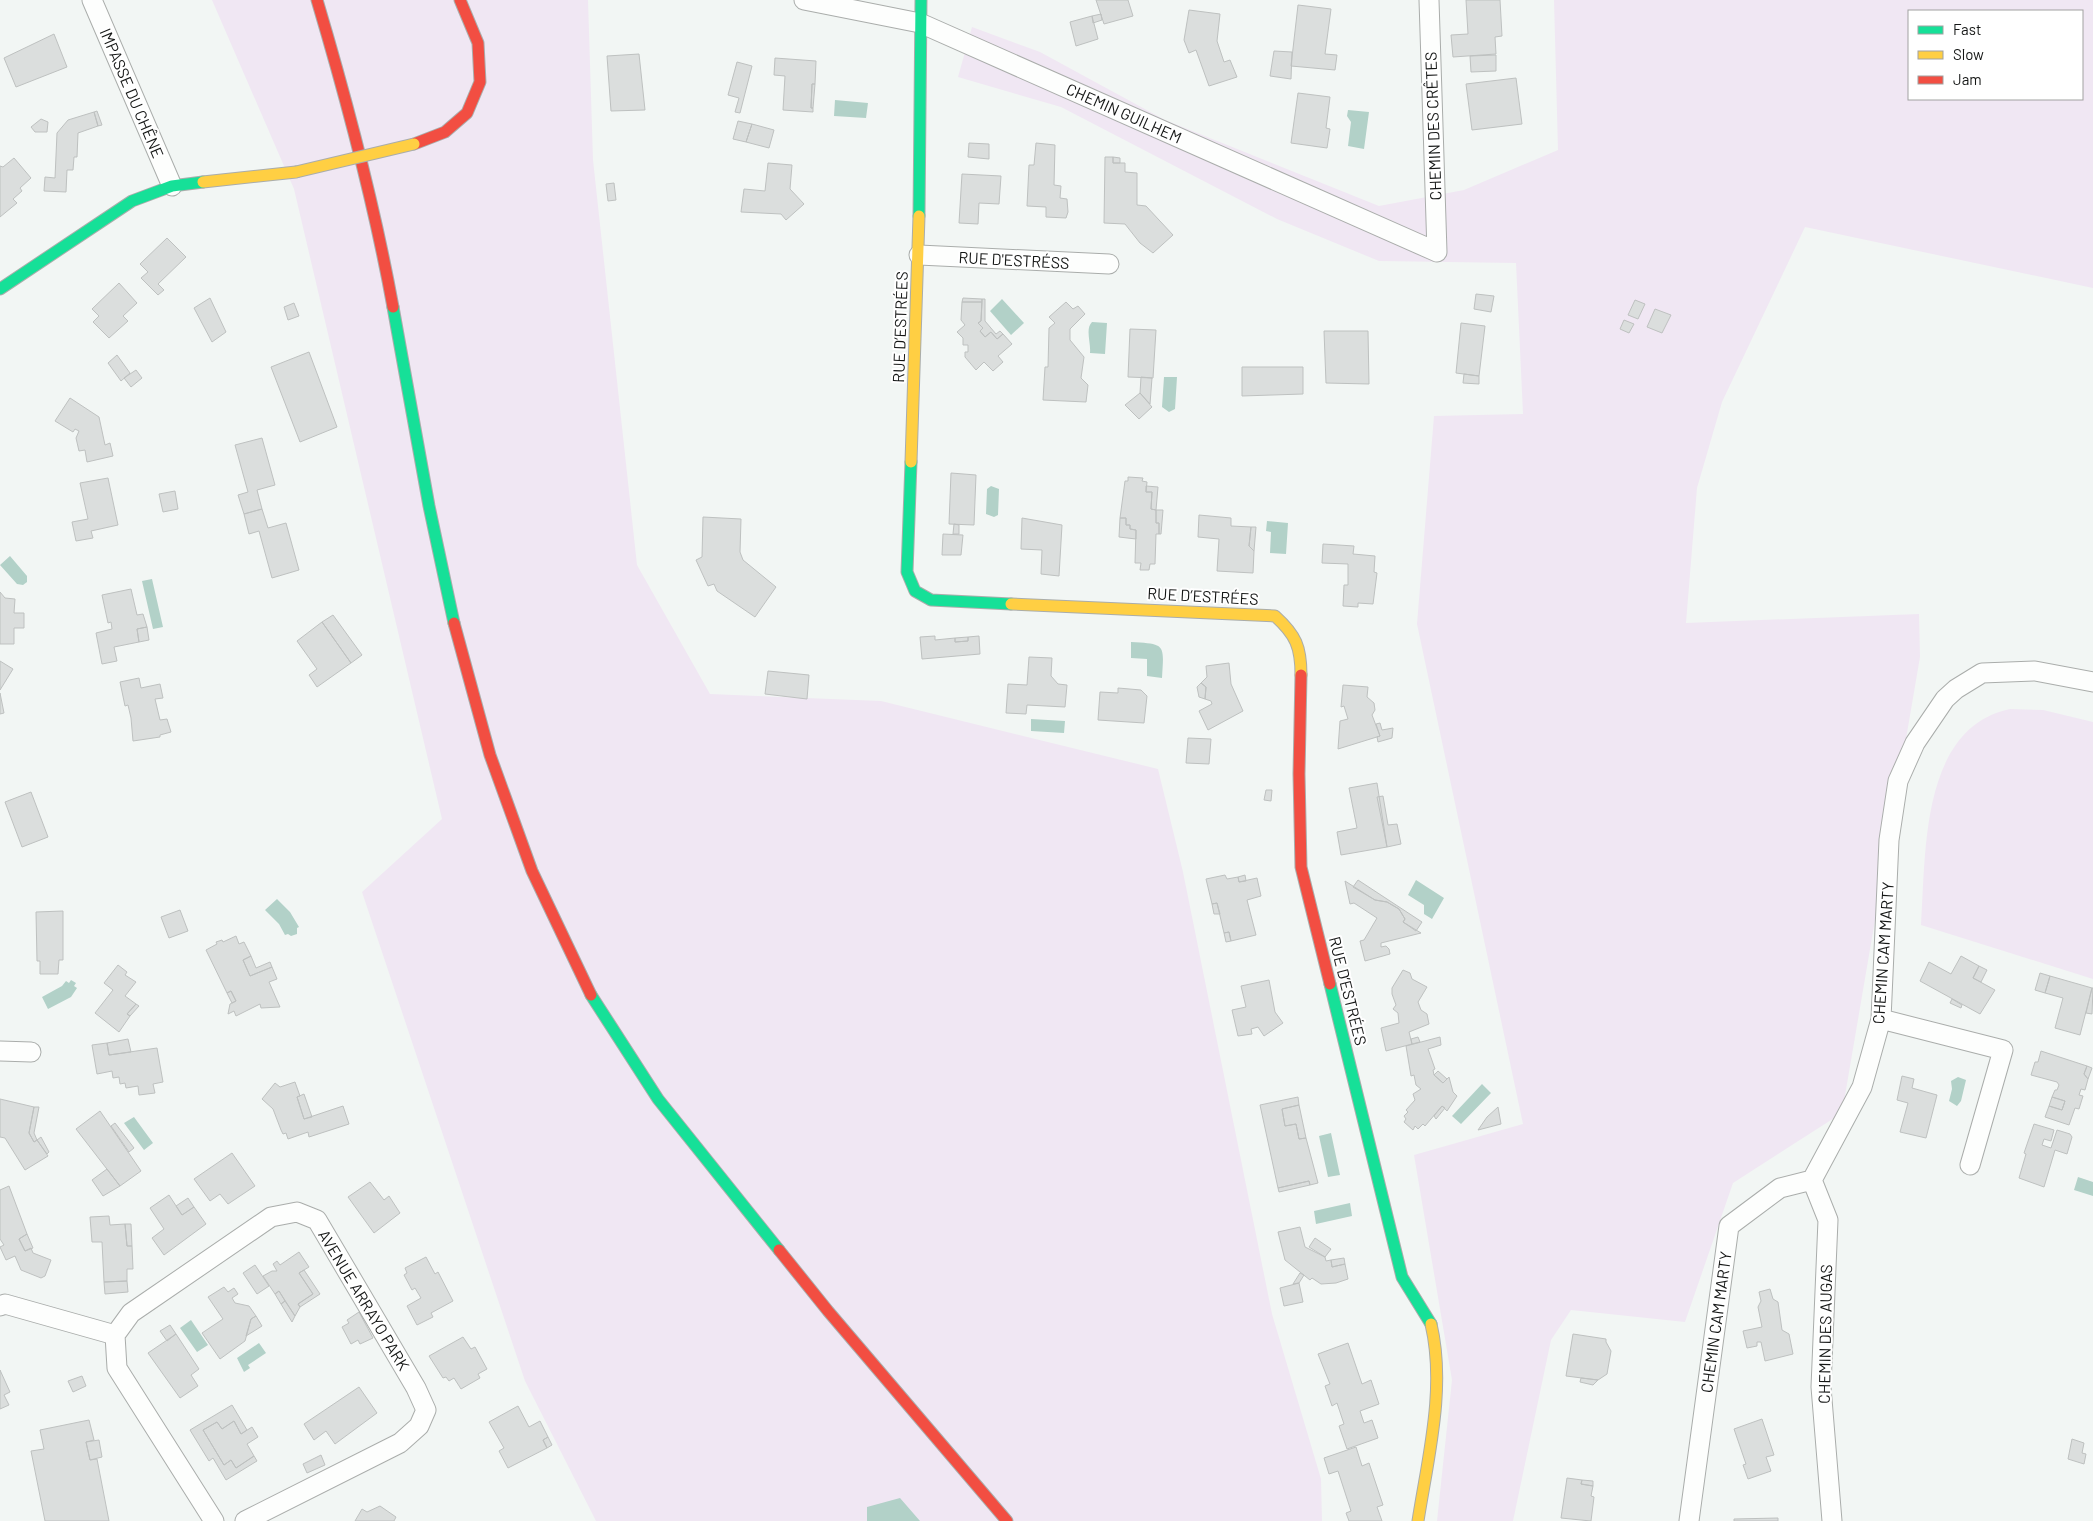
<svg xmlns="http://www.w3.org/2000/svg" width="2093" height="1521" font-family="Barlow,sans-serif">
  <rect width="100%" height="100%" fill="#f2f6f4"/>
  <!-- green -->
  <path fill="#f0e7f3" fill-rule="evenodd" d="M212,0h376l5,160 44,405 73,129 171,7 277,68 25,103 89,442 49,165 1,42h-726l-71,-140 -163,-489 80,-73 -148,-630z
    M1554,0h539v288l-288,-61 -83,175 -25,86 -11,135 233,-9 1,43 -78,456 -109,70 -48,139 -114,-12 -20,30 -38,181h-76l15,-141 -38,-225 109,-31 -106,-500 17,-208 89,-2 -7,-151 -137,-2 -102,-42 -216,-112 -103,-30 14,-50 68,25 125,68 214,86 85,-16 94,-40zM1909,11h173v88h-173z
    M2010,709l33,1 50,12v257l-172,-54c5,-71 -1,-197 89,-216z"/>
  <!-- water -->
  <path fill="#b2d1c8" d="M835,100l33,3 -2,15 -32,-2z
    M1348,110l21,2 -5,37 -16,-3 3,-24 -4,-6z
    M1002,299l22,24 -13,12 -21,-24z
    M1092,322l15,1 -2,31 -15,-1c1,-11 -5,-24 2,-31z
    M1164,377h13l-2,32 -6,3 -7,-5z
    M991,486l8,3 -1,26 -4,2 -8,-3 1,-25z
    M1267,521l21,2 -2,31 -16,-1 1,-21 -5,-1z
    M10,556l17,20v6l-4,3 -6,-1 -17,-19z
    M152,579l11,48 -10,2 -11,-48z
    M1131,642c35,2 33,2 31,36l-15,-2v-17l-16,-1z
    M1031,719l34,2 -1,12 -33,-2z
    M1416,880l28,18 -12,21 -8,-5v-9l-16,-10z
    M277,899l13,13 9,15 -2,1v6l-6,2 -3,-2 -3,1 -6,-11 -14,-14z
    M71,980l5,3 -2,3 3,2 -6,9 -23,12 -6,-12 20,-11 4,-5 3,2z
    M1958,1077l8,3 -5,21 -4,5 -8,-5 3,-12 -1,-8z
    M1482,1084l9,9 -30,31 -9,-8z
    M134,1117l19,26 -9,7 -20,-27z
    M1331,1133l9,42 -12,2 -9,-41z
    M2078,1177l15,5v14l-19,-6z
    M1350,1203l2,13 -36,8 -2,-13z
    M191,1320l17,25 -11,7 -17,-24z
    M259,1343l7,10 -18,12 2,3 -6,4 -7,-14z
    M900,1498l20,23h-53v-14z"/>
  <!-- building -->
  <path fill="#dbdedd" stroke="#bec1c0" d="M1096,0h32l5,16 -29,8z
    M1466,0h34l2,36 -7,1 1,17 -43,3 -2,-22 17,-1z
    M1298,5l33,4 -6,45 12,1 -2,15 -44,-4z
    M1189,10l31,4 -3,27 7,21 6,-2 7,17 -28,9 -13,-36 -7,3 -5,-13z
    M1101,14l1,6 -9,3 -1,-7z
    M1092,16l6,23 -22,7 -6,-24z
    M54,34l13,33 -51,20 -12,-29z
    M1274,51l18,1 -1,27 -21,-3z
    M639,54l6,56 -34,1 -4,-55z
    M1496,55v16l-25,1 -1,-16z
    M775,58l41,3 -1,23h-3l-1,24h2v4l-30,-2 2,-34 -11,-1z
    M737,62l15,4 -12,47 -5,-1 4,-14 -11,-3z
    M1516,78l6,46 -50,6 -6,-46z
    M812,84h3l-2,24h-2z
    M1298,93l32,4 -4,31 4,1 -3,19 -36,-5z
    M97,111l5,14 -4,1 -4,-14z
    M94,112l4,14 -20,7 -1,24h-3l-1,13h-6l-1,22 -22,-1 1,-14 10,1 2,-45 11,-13z
    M41,119l7,3 -1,10h-12l-4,-5z
    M738,121l14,3 -6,18 -13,-3z
    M752,124l22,6 -5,18 -23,-6z
    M969,143l20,1v15l-21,-2z
    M1036,143l19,2 -1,40 7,1 -1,12 7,1 1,13 -2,6 -20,-1v-10l-19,-1 2,-41h5z
    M1105,157h8v6h12v9l12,1v32l9,1 27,29 -20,18 -13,-10 -15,-19 -21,-1z
    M1113,157l7,1v5h-7z
    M14,158l17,20 -11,10 2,3 -9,8 4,4 -17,14v-51l3,1z
    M768,163l24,2 -2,24 14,15 -18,16 -5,-6 -40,-2 3,-23 21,2z
    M962,174l39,2 -2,28 -20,-1 -1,21 -19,-1z
    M614,183l2,17 -8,1 -2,-17z
    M167,238l19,19 -28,27 6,6 -6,5 -17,-17 7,-6 -8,-8z
    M119,283l18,20 -14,13 5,5 -19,17 -16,-16 6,-6 -7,-7z
    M1476,294l18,2 -3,16 -17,-3z
    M210,298l16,34 -14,10 -18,-34z
    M963,298l19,1v3h-20z
    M982,299h3v22l11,13 4,-3 3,3 -6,5 -6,-7 -6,5 -5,-6 3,-3 -5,-5 3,-2z
    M1635,300l10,4 -7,15 -10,-4z
    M962,302h20l-1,19 -3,2 5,5 -3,3 5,6 6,-5 6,7 6,-5 9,10 -14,12 5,6 -10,9 -9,-9 -8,8 -11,-13v-5h3v-7h-5v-7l-6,-6 8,-7 -4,-5z
    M1066,302l7,7 5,-3 7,8 -15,15v11l14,17 -3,21 7,7 -2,17 -43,-2 2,-33h3l1,-39 6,-5 -6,-6z
    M294,303l5,13 -11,4 -4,-13z
    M1655,309l16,6 -9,18 -15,-6z
    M1624,320l10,4 -5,9 -9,-4z
    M1461,323l24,3 -6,50 -23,-3z
    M1130,329l26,1 -3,48 -25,-1z
    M1324,331h44l1,53 -43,-1z
    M309,352l28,75 -37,15 -29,-75z
    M117,355l13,18 -9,8 -13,-18z
    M1242,367h61v27l-61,2z
    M136,370l6,8 -11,9 -7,-9z
    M1464,374l15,2v8l-16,-1z
    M1141,377l11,1 -2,26 -10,-11z
    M1140,393l12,14 -13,12 -14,-14z
    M70,398l29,19 6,28 5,-2 3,13 -26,6 -2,-12 -6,1 -3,-13 3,-7 -4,-2 -2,3 -18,-11z
    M262,438l13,47 -18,5 5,19 -18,5 -6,-19 10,-3 -13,-47z
    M951,473l25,2 -2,50 -25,-1z
    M1128,477l15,1 -1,3 5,1 -1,10h6l-1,17 5,1v13h3v11h-3l-1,30h-5l-1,6h-9l1,-7h-6l1,-33 -6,-1v-4h-4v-7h-6l5,-37h3z
    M108,478l10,47 -27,6 2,7 -17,3 -4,-19 16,-3 -8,-36z
    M1146,486l12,1 -2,23 -5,-1 1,-17h-6z
    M175,491l3,18 -15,3 -4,-18z
    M262,509l6,19 18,-5 13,47 -27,8 -13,-47 -10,3 -5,-20z
    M1156,510h7l-2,24h-2v-11h-3z
    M1199,515l32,3v8l20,1 -2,19 5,5 -1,22 -36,-2 2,-32 -21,-2z
    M703,517l38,2 -1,33 3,8 33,27 -21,30 -38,-26 -3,-7 -6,2 -12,-26 6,-3z
    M1022,518l40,7 -3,51 -18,-2 1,-24 -21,-1z
    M1120,518h6v7h4v4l6,1v9l-17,-2z
    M954,524l5,1v9h-6z
    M1251,527h5l-2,24 -5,-5z
    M943,534l20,1 -2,20h-19z
    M1323,544l31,2 -1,8 22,2 -1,16 3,1 -4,31 -15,-1v4l-15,-1 1,-21h4v-21l-26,-1z
    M131,589l6,26 6,-1 4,13 -10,2 2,13 -25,5 3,14 -15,3 -6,-31 16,-4 -1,-7 -3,1 -6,-28z
    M0,592l5,6 10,1 -1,14h10v15h-10v16h-14z
    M333,615l29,40 -11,8 -29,-41z
    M322,622l29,41 -34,24 -8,-12 8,-6 -20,-28z
    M147,627l2,13 -10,2 -2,-13z
    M935,636v4l20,-2v4l13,-1v-4l11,-1 1,18 -58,5 -2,-22z
    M968,637v4l-13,1v-4z
    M1029,657l23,1 -1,18 7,8 9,1 -2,22 -38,-2 -1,9 -20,-1 2,-29 19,1z
    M0,661l13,8 -13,21z
    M1229,663l2,21 12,27 -35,19 -9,-19 13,-7 -1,-3 -6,-2 1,-12 -5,-4 6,-6 -1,-11z
    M768,671l41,4 -2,24 -42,-5z
    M139,678l2,10 19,-4 3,14 -8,1 5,21 7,-1 4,13 -11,3v2l-27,4 -2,-23 -3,-13 -3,1 -5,-24z
    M1201,683l5,4 -1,12 -6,-2 -2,-10z
    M1343,685l25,2 -1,10 7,6 1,7 -3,5 8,21 -42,13 2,-28 8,-2 -4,-13 -3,1z
    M1118,688l23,2 6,6 -3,27 -46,-3 2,-28 18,1z
    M0,693l4,20 -4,1z
    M1380,723l2,7 11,-2 -1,10 -14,4 -1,-5 3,-1 -4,-12z
    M1188,738l23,1 -2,25 -23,-1z
    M1377,783l10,64 -46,8 -4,-23 20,-4 -8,-40z
    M1266,790h6l-1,11 -7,-1z
    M31,792l17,45 -26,10 -17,-45z
    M1383,796l5,29 9,-1 4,20 -14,3 -10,-50z
    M1225,875l2,4 11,-2 1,5 18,-4 4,18 -14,4 9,35 -25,6 -2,-9 -5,1 -7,-30 -5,1 -6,-25z
    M1245,875l1,6 -7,1 -1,-5z
    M1358,880l64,42 -6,9 -13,-9 2,-3 -6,-10 -12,-7 -12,-2 -22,-13z
    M1345,881l30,19 12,2 12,7 6,10 -2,3 18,11 -40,10v4l5,-1 3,3 1,5 -25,7 -5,-20 4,-1 13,-22 -23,-15 -4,1z
    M1217,903l3,11h-6l-2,-10z
    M180,910l8,21 -19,7 -8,-21z
    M63,911v49h-4l-1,14h-18v-13h-3l-1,-49z
    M1229,932l2,9 -5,1 -2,-9z
    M236,936l3,8 5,-2 7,14 -8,4 7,16 22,-9 5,12 -8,3 11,25 -19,1 -1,-4 -24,12 -2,-5 -6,3 2,-10 6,-3 -5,-10 -4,2 -21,-43 11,-6 -1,-2 6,-2 1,2z
    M251,956l5,12 14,-6 2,5 -22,9 -7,-16z
    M1961,956l18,10 -6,12 22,12 -15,24 -60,-33 9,-19 22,12z
    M118,965l9,7 -2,3 11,7 -11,14 11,8 -9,10 3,2 -11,16 -24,-19 18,-23 -9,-7z
    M1979,966l8,4 -6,12 -8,-4z
    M1403,970l7,3 2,6 15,8 -9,15 3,8 6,4 2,10 -20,8 3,12 -26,7 -5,-23 18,-5 -1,-10 -5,-4 3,-4 -4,-11v-6z
    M2040,973l10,3 -5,17 -10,-3z
    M2050,976l42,12 -12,47 -25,-7 8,-30 -18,-5z
    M1269,980l6,32 8,11 -19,13 -6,-9 -7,2 1,5 -14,2 -6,-26 14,-3 -5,-21z
    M2092,988h1l-1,26 -6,-1z
    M231,991l5,10 -4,2 -5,-10z
    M1952,999l10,6 -1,3 -11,-5z
    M136,1004l3,2 -9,10 -3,-2z
    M1418,1037l2,5 -8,2 -1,-5z
    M1440,1037l1,8 -13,4 7,20 -2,1 1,5 9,8 6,-6 4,15 4,4 -10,15 -5,-5 -17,20 -2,-2 -5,5 -3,-3 -2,4 -9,-8 2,-3 -2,-3 4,-4 -2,-2 9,-10 -2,-6 8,-5 -5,-4 -2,-10 -3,1 -5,-30z
    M128,1039l3,13 -22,3 -2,-12z
    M107,1043l2,12 48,-7 6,34 -10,2 2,9 -16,2 -1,-9 -12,2 -1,-5 -5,1 -1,-7 -6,1 -1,-7 -15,3 -5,-29z
    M2041,1051l46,15 -3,8 4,5 -3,11 -4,-1 -2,6 4,1 -4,13 -4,-1 -6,17 -24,-8 4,-11 13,4 3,-9 -13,-4 3,-7h2l2,-5 -2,-3 -26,-7 4,-13h3z
    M2087,1066l5,2 -4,11 -4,-5z
    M1438,1071l9,8 -4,4 -9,-8z
    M1902,1076l12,3 -2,9 25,7 -11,43 -26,-6 8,-29 -11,-3z
    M295,1082l5,14 -3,1 7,22 39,-13 6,18 -40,13 -1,-5 -20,7 -2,-6 -3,1 -2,-4 -8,-21 -11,-10 13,-16 5,4z
    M304,1094l8,23 -8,2 -7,-22z
    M1298,1097l1,8 -17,4 3,17 11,-2 3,15 7,-1 12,45 -8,2 -1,-4 -31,7 -18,-83z
    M2052,1097l13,4 -3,9 -13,-4z
    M0,1099l34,8 -5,26 5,9 3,-2 11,16 -23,14 -20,-32 -5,-1z
    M1299,1105l7,33 -7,1 -3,-15 -11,2 -3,-17z
    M1442,1106l3,2 -9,11 -2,-3z
    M34,1107h5l-5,26 3,7 -3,2 -5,-9z
    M1498,1107l3,17 -23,6 9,-13z
    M100,1111l41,60 -21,15 -44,-57z
    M115,1123l19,25 -5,4 -18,-26z
    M2034,1124l20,6 -3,11 -7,-2 -2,6 9,3 6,-18 13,4 2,3 -5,17 -12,-4 -11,37 -25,-9 7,-24 -2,-1z
    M41,1137l8,15 -2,2 -10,-14z
    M232,1153l23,33 -27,18 -8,-10 -10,7 -16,-22z
    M107,1169l13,17 -17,10 -11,-16z
    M1309,1181l1,4 -31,7 -1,-4z
    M370,1182l14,18 5,-4 11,17 -26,20 -26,-36z
    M9,1186l18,48 -8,5 6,12 6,-3 2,5 18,7 -6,16 -4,2 -20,-8 -6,-14 -9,4 -6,-13 4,-2 -4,-6v-49z
    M169,1195l13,20 12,-8 12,17 -42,31 -12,-17 12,-9 -14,-21z
    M188,1198l6,9 -12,8 -6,-9z
    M109,1216l1,9 15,-1 2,22h5l1,23h-6v12l-23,1 -2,-40h-10l-2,-25z
    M125,1224h6l1,22h-5z
    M1300,1227l5,20 20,10 1,4 5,-1 1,7 13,-3 3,15 -12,4 -15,1 -9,-6 -2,2 -25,-20 -7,-28z
    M27,1234l6,14 -8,3 -6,-12z
    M1315,1238l16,11 -6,8 -16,-10z
    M299,1252l10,15 -10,6 14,21 -15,10 2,3 -5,9 -16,-25 -4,3 -12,-18 9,-5h5l-4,-7 4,-3 3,4z
    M426,1257l9,17 3,-2 15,29 -22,12 2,4 -16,8 -10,-19 14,-8 -6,-10 -3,2 -8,-15 3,-2 -2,-5z
    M1344,1258l1,6 -13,3 -1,-7z
    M255,1265l14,21 -12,8 -14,-21z
    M304,1270l16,24 -20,13 -2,-3 15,-10 -14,-21z
    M1300,1273l4,2 -5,8 -6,1z
    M127,1281l1,11 -23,2 -1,-12z
    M1299,1283l4,19 -19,4 -4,-18z
    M224,1287l4,5 6,-4 4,6 -6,4 3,5 14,3 7,10 -5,3 -6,22 -25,18 -18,-26 21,-14 -15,-22z
    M1770,1289l3,10 5,3 4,28 7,4 4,20 -28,7 -4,-19h-4v4l-10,2 -4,-17 19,-4 -4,-20 3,-6 -2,-9z
    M279,1291l6,10 -4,3 -6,-10z
    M285,1301l10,15 -3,6 -11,-18z
    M359,1312l14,26 -13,6 -2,-4 -7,4 -9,-17 7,-4 -2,-3z
    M256,1316l6,10 -16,10 5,-17z
    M170,1325l6,9 -9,7 -7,-10z
    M176,1334l23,35 -8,6 7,11 -18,12 -32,-45z
    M1573,1334l33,5v3l5,9 -4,23 -9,6 -32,-4z
    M463,1337l8,12 4,-2 12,22 -9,5 2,4 -19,11 -7,-11 -5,3 -3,-4 -3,1 -14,-22z
    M1348,1343l14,41 9,-4 8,24 -19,7 4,12 8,-3 6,18 -31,11 -8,-23 5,-2 -7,-21 -5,3 -7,-20 5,-2 -12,-30z
    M0,1370l10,22 -6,3 5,10 -9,4z
    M82,1376l4,10 -13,6 -5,-11z
    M1581,1378l17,2 -5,5 -13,-3z
    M359,1387l18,26 -42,31 -9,-13 -12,9 -10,-16z
    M232,1405l15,25 -6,4 -7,-13 -12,8 -5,-7 -14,8 21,35 7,-5 5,8 18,-12 3,5 -31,19 -13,-22 -4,3 -19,-31z
    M518,1406l11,21 11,-6 8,16 -5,3 4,8 -39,20 -9,-17 5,-3 -15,-26z
    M1762,1419l12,36 -8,2 5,14 -23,8 -5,-14 3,-1 -12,-35z
    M89,1420l5,20 -8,2 4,18 7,-1 12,62h-64l-14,-70 13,-2 -4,-19z
    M234,1421l7,13 11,-7 6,10 -11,7 7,12 -18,12 -5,-8 -7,5 -21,-35 14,-8 5,7z
    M548,1437l4,8 -5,3 -4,-8z
    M2072,1439l12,4 -2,10 4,1 -2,10 -16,-5z
    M99,1440l3,17 -12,3 -4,-18z
    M1356,1447l6,19 7,-3 14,42 -6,2 5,14h-33l-3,-8 5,-2 -13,-40 -9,3 -5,-16z
    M321,1455l4,10 -18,8 -4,-9z
    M1567,1478l15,2 -1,4 12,2 -2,10 3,1 -3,24 -30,-3z
    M1582,1480l11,1v5l-12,-2z
    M380,1506l16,11 -2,4h-39l7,-12 5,3z
    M1778,1518v3h-44v-2z"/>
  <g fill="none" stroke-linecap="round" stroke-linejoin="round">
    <defs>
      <path id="street" d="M92,0l80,186
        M804,0l116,23 517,229 -8,-252
        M919,255l190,9
        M1881,1019l122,31 -33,115
        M0,1051l31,1
        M1812,1180l16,40 -7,167 11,134
        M0,1306l5,-2 110,31
        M214,1521l-97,-153 -2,-33 16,-22 140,-96 26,-5 20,8 99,168 10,22 -7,16 -19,17 -155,78
        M1689,1521l40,-295 51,-38 32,-8 50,-93 19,-68 8,-179 9,-59 17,-38 30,-44 11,-10 26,-16 53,-2 58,11"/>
      <path id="fast" d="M919,216l2,-216
        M0,289l132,-88 40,-15 31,-4
        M393,307l36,199 25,117
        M911,462l-4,110 8,19 16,9 80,4
        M1330,984l72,293 29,47
        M591,995l67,104 121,151"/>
      <path id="slow" d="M203,182l93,-10
        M911,462l8,-246
        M1011,604l264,12c21,19 26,31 26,59
        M1418,1521c10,-64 28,-133 13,-197"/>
      <path id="jam" d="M317,0c30,101 57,203 76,307
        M414,144l31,-12 22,-19 13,-31 -2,-39 -18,-43
        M454,623l36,132 42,116 59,124
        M1301,675l-2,99 2,93 29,117
        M779,1250l49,61 179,210"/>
    </defs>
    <!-- street casing -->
    <use href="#street" stroke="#aaadab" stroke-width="21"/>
    <!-- fast casing -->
    <use href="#fast" stroke="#aaadab" stroke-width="13"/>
    <!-- slow casing -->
    <use href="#slow" stroke="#aaadab" stroke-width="13"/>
    <!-- jam casing -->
    <use href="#jam" stroke="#aaadab" stroke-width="13"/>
    <!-- street -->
    <use href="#street" stroke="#fdfefd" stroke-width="19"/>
    <!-- fast -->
    <use href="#fast" stroke="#16e098" stroke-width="11"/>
    <!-- slow -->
    <use href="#slow" stroke="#ffcf43" stroke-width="11"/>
    <!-- jam -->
    <use href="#jam" stroke="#f24e42" stroke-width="11"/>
    <defs>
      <path id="slow-bridge" d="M296,172l118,-28"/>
    </defs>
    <!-- slow-bridge casing -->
    <use href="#slow-bridge" stroke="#aaadab" stroke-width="13" stroke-linecap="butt"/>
    <!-- slow-bridge -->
    <use href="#slow-bridge" stroke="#ffcf43" stroke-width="11"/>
  </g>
  <g text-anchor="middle" stroke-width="4" stroke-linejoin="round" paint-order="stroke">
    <!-- street labels -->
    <g font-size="16" fill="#141615" stroke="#fff">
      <text transform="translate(132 93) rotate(67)" y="6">IMPASSE DU CHÊNE</text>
      <text transform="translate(1124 113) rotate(24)" y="6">CHEMIN GUILHEM</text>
      <text transform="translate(1433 126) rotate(-92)" y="6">CHEMIN DES CRÊTES</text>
      <text transform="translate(1014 260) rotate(3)" y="6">RUE D'ESTRÉSS</text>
      <text transform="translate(900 327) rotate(-88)" y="6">RUE D’ESTRÉES</text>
      <text transform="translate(1203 596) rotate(3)" y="6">RUE D’ESTRÉES</text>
      <text transform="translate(1883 953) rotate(-86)" y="6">CHEMIN CAM MARTY</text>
      <text transform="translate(1348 991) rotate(76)" y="6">RUE D’ESTRÉES</text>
      <text transform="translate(364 1300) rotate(59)" y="6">AVENUE ARRAYO PARK</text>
      <text transform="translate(1716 1322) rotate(-82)" y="6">CHEMIN CAM MARTY</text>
      <text transform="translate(1825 1334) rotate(-89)" y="6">CHEMIN DES AUGAS</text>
    </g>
  </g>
  <!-- legend -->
  <rect x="1908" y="10" width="175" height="90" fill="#ffffff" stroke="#a1a2a1"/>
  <rect x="1918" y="26" width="25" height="8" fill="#16e098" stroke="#a1a2a1"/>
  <text x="1953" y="35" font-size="15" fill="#141615">Fast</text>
  <rect x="1918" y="51" width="25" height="8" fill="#ffcf43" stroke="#a1a2a1"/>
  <text x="1953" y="60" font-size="15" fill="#141615">Slow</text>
  <rect x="1918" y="76" width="25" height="8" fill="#f24e42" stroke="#a1a2a1"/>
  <text x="1953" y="85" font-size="15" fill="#141615">Jam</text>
</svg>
